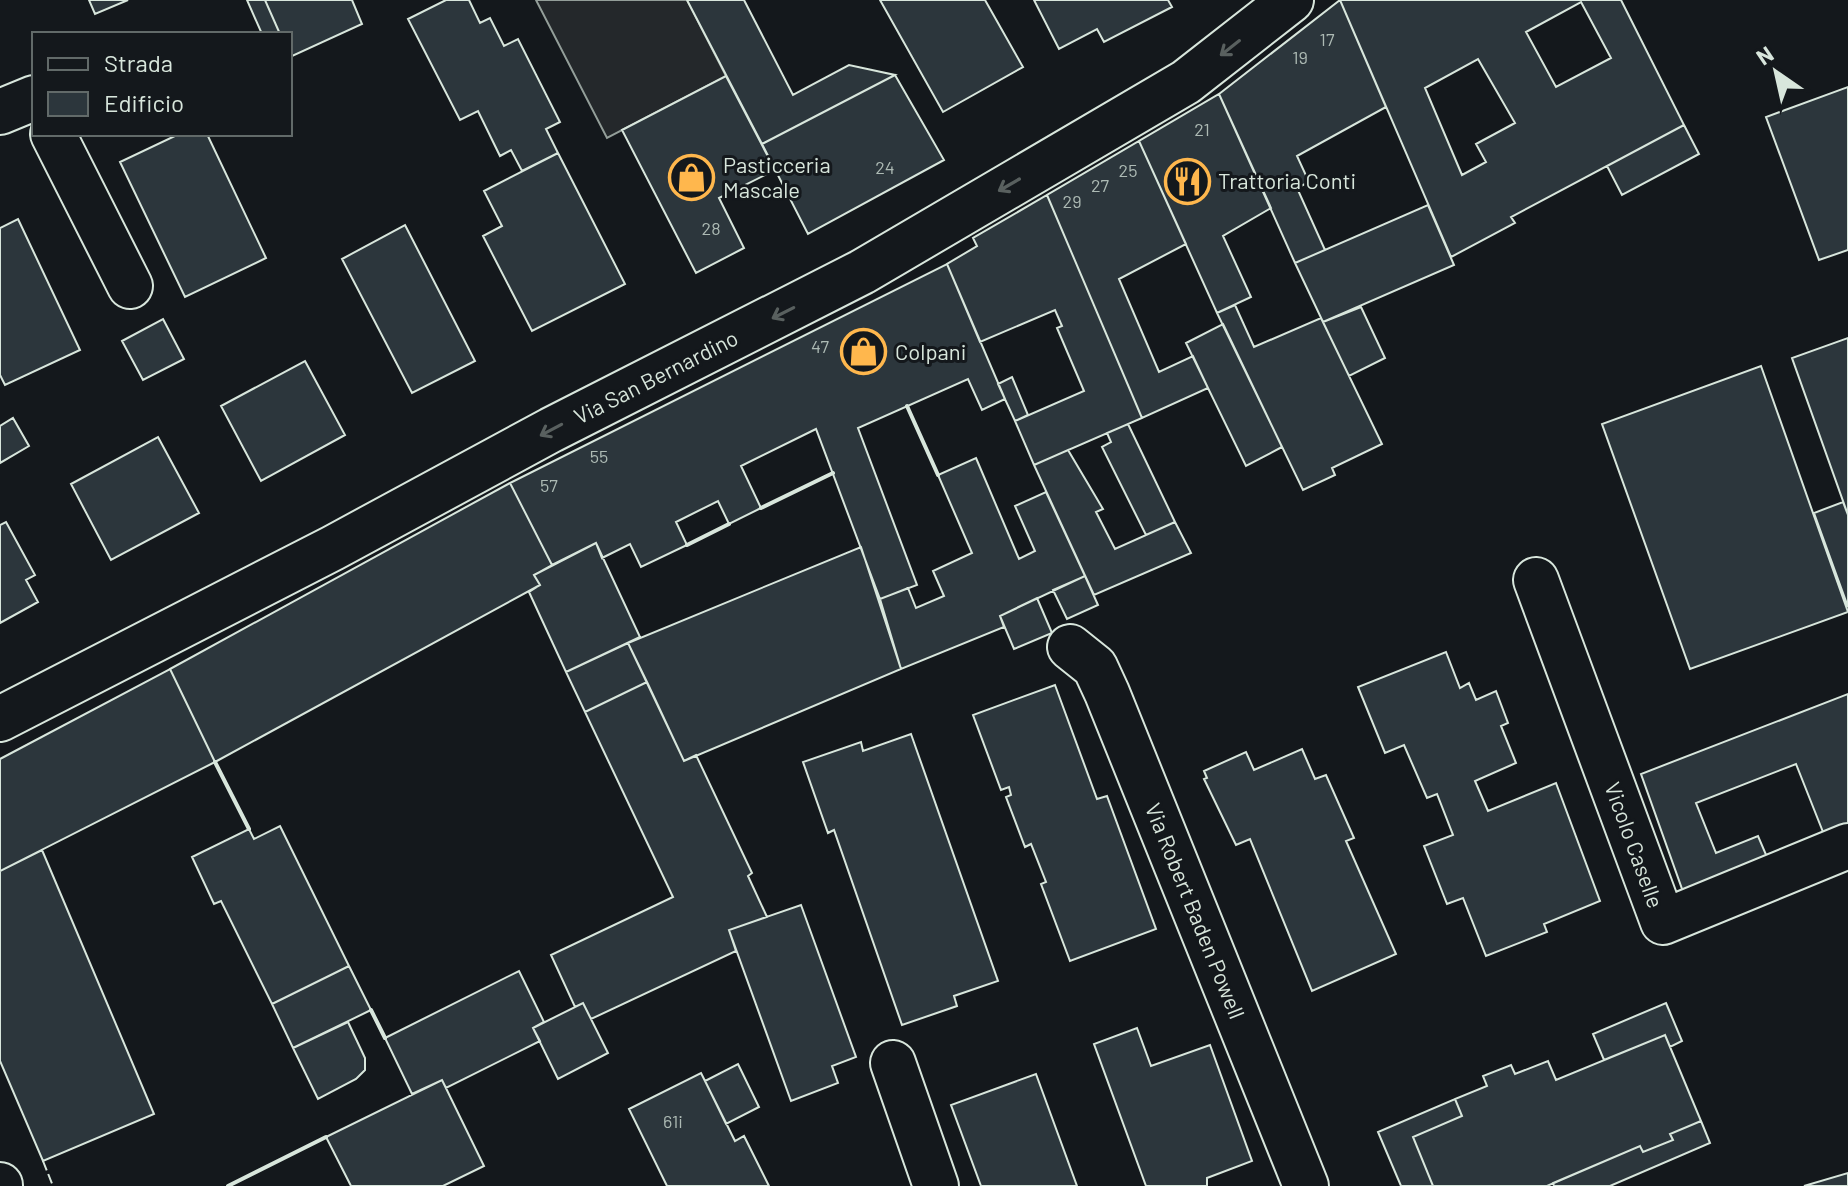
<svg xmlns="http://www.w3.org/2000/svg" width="1848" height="1186" font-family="Barlow,sans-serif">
  <rect width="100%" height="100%" fill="#14181c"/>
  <!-- parking -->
  <path fill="#24282b" stroke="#939e99" stroke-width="2" d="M536,0h151l39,76 -119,62z"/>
  <!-- building -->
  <path fill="#2c363c" stroke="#d8e6dc" stroke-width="2" fill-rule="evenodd" d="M89,0h39l-33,14z
    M247,0h18l15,34h-18z
    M265,0h87l10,24 -72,33v-23h-10z
    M446,0h23l11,23 10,-5 14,28 14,-7 42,83 -14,7 12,24 -36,18 -11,-21 -11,6 -22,-45 -18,9 -52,-101z
    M687,0h57l49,95 56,-30 46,10 -133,69z
    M880,0h105l38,67 -80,45z
    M1034,0h134l4,7 -68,35 -7,-13 -38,20z
    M1340,0h281l63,125 -173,92 4,6 -64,34zM1581,2l30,56 -55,29 -30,-55zM1478,59l37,64 -39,21 10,18 -24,13 -37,-87z
    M1340,0l46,107 -89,49 12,26 -12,6 28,62 -30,13 -76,-169z
    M895,75l49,85 -136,74 -46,-90z
    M726,76l49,94 -56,28 25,50 -48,25 -74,-143z
    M1848,87v163l-29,10 -53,-143z
    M1219,94l52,114 -48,28 28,61 -34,16 -78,-172z
    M1684,125l15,29 -77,41 -15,-29z
    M179,134h28l59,124 -81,39 -65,-135z
    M1139,141l47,103 -67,35 40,93 34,-16 15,32 -66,30 -95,-223z
    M558,153l67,131 -93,47 -49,-95 19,-10 -18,-35z
    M1047,195l95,223 -108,47 -19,-44 69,-30 -27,-63 5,-2 -7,-16 -75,32 -33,-78 30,-18 -4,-8z
    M1428,205l26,60 -131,57 -28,-59z
    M18,219l62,131 -75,35 -5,-10v-147z
    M405,225l70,136 -63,32 -70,-134z
    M947,264l58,135 -23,11 -14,-31 -110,49 59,157 -37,14 -64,-170 -75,37 20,42 -32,16 -11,-23 -42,21 11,23 -46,22 -11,-23 -28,14 -6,-15 -44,22 -42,-82z
    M1235,305l19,42 67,-29 61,126 -50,24 3,7 -32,15 -86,-177z
    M1361,307l24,51 -36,18 -26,-54z
    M163,319l21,40 -41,21 -21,-39z
    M1223,324l59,123 -36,19 -60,-123z
    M1848,338v177l-56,-157z
    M305,361l40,74 -84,46 -40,-75z
    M1761,366l87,246 -158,57 -88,-245z
    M1012,377l16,38 -13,6 -17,-37z
    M13,418l16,28 -29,17v-37z
    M1128,424l47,98 -29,13 -44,-88 9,-5 -4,-9z
    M158,437l41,76 -88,47 -40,-76z
    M1068,450l35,59 -7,3 19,37 60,-27 16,31 -97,42 -60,-130z
    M976,458l43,101 16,-8 -20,-45 31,-14 39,84 -85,40 4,11 -103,42 -21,-70 28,-11 8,20 28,-12 -11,-25 39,-18 -34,-78z
    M510,483l42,82 -18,10 6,10 -325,177 -45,-93z
    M1843,502l5,13v92l-34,-94z
    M6,522l29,53 -9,5 12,22 -38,21v-98z
    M596,543l44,94 -74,35 -37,-80 11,-7 -6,-10z
    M861,547l40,122 -217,92 -56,-118z
    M1085,576l13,29 -31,14 -14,-29z
    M1037,598l15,35 -38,16 -14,-33z
    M628,643l19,39 -62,30 -19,-40z
    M1446,652l14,36 9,-5 7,17 20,-9 12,32 -7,3 15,37 -41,18 13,30 68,-28 44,118 -56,23 3,8 -61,24 -23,-58 -16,6 -23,-58 29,-11 -16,-41 -10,4 -23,-53 -19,8 -27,-66z
    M170,669l45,93 -215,109v-112z
    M647,682l37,79 12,-6 56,118 -4,3 19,41 -38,13 7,21 -145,68 -8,-16 -8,4 -24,-52 122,-58 -88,-185z
    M1055,685l42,114 10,-3 49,133 -86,32 -29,-77 5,-2 -15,-38 -6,3 -19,-50 5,-2 -2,-8 -8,3 -28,-75z
    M1848,694v140l-21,8 -31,-78 -100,39 20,50 42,-17 9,21 -81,43 -45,-126z
    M911,734l87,247 -44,15 3,10 -55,19 -68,-195 -6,3 -25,-71 58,-20 2,9z
    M1302,749l13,30 11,-4 28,63 -8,3 50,113 -84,37 -62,-152 -14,6 -32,-66 3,-1 -3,-7 42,-19 8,18z
    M280,826l69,140 -77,38 -51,-103 -7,3 -22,-47 57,-28 5,10z
    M42,850l112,264 -111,47 -43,-100v-190z
    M801,905l55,152 -24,9 6,17 -47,18 -62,-171z
    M349,966l22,44 -78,38 -21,-44z
    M519,971l25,51 -11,6 7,13 -94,47 -4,-8 -30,14 -27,-56z
    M583,1003l25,50 -50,26 -25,-51z
    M1666,1003l16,38 -12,6 -5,-12 -61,25 -11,-26z
    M348,1022l17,36v12l-9,9 -38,20 -25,-51z
    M1137,1028l14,38 59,-21 42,116 -45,17v8h-61l-52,-142z
    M1665,1035l36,86 -31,13 3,6 -30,12 -3,-6 -93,40h-114l-20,-49 49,-21 -7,-17 32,-13 -4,-10 28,-11 4,9 33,-13 8,19z
    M738,1064l21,43 -33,17 -21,-43z
    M701,1073l34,68 9,-5 25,50h-102l-38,-77z
    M1036,1074l41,112h-96l-30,-81z
    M442,1080l42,86 -41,20h-92l-25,-49z
    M1455,1099l7,17 -49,21 20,49h-32l-23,-54z
    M1701,1121l9,22 -100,43h-56l-1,-3 87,-37 3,6 30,-12 -3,-6z
    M1848,1173v13h-44z"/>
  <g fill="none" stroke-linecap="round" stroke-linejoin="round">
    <defs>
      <path id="minor" d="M0,112l34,-14
        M53,134l77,152
        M1536,580l127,342 185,-76
        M1070,647l25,20 12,26 199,493
        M0,719l333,-171 218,-118 311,-158 324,-190 105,-82
        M893,1063l43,123
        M0,1185v1"/>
    </defs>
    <!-- minor casing -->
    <use href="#minor" stroke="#d8e6dc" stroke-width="48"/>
    <!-- minor -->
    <use href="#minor" stroke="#14181c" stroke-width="44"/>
    <!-- fence -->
    <path stroke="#d8e6dc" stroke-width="2" stroke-dasharray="10 4" stroke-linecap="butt" d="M43,1161l10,25"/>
    <!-- wall -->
    <path stroke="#d8e6dc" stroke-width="4" d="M907,406l31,69
      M761,508l72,-35
      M687,545l42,-21
      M215,762l34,67
      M371,1010l14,28
      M228,1186l98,-49"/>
  </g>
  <!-- one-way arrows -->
  <defs><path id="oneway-shaft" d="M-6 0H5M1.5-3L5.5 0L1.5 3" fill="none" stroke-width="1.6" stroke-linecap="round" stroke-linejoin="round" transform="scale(2)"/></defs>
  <g stroke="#59605f">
    <use href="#oneway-shaft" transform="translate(1230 48) rotate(142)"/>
    <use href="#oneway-shaft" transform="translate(1009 185) rotate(150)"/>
    <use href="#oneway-shaft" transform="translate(783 313) rotate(153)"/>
    <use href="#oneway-shaft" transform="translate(551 430) rotate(152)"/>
  </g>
  <!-- icons -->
  <defs>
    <symbol id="shop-ring" viewBox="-11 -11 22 22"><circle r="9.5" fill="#14181c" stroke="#ffb74d" stroke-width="1.5"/><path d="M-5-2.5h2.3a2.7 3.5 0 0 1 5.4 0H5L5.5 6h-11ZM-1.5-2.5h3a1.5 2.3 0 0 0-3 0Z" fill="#ffb74d"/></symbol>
    <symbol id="restaurant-ring" viewBox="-11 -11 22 22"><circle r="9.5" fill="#14181c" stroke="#ffb74d" stroke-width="1.5"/><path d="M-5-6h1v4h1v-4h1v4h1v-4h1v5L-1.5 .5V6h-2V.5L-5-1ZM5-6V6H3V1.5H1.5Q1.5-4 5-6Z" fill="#ffb74d"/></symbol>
  </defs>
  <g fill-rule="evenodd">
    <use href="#shop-ring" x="666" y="152" width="51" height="51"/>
    <use href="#restaurant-ring" x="1162" y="156" width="51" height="51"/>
    <use href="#shop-ring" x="838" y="326" width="51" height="51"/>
  </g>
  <g text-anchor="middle" stroke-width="6" stroke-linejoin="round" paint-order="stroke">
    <!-- number labels -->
    <g font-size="18" fill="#adbab4">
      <text x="1327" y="46">17</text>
      <text x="1300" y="64">19</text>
      <text x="1202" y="136">21</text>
      <text x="885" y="174">24</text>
      <text x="1128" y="177">25</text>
      <text x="1100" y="192">27</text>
      <text x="1072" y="208">29</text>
      <text x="711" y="235">28</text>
      <text x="820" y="353">47</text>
      <text x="599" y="463">55</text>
      <text x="549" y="492">57</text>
      <text x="673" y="1128">61i</text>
    </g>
    <!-- poi labels -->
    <g font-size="22" fill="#d8e6dc" stroke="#14181c" text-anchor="start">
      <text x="723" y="173">Pasticceria<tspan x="723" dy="25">Mascale</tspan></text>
      <text x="1218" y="189">Trattoria Conti</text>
      <text x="895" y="360">Colpani</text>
    </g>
    <!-- street labels -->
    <g font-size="22" fill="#d8e6dc" stroke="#14181c">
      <text transform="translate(656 377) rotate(-27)" y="8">Via San Bernardino</text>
      <text transform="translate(1634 845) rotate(70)" y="8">Vicolo Caselle</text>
      <text transform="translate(1195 911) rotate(68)" y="8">Via Robert Baden Powell</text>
    </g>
  </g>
  <!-- legend -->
  <rect x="32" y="32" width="260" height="104" fill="#14181c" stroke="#626a69" stroke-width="2"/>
  <rect x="48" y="58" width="40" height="12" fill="#14181c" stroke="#626a69" stroke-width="2"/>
  <text x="104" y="72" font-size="24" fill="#d8e6dc">Strada</text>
  <rect x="48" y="92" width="40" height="24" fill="#2c363c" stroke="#626a69" stroke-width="2"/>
  <text x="104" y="112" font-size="24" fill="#d8e6dc">Edificio</text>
  <!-- north arrow -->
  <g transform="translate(1776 72) rotate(326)" stroke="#14181c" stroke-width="6" paint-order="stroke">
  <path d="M0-6L14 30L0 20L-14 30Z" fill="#d8e6dc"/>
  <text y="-12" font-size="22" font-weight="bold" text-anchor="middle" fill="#d8e6dc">N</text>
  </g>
</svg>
